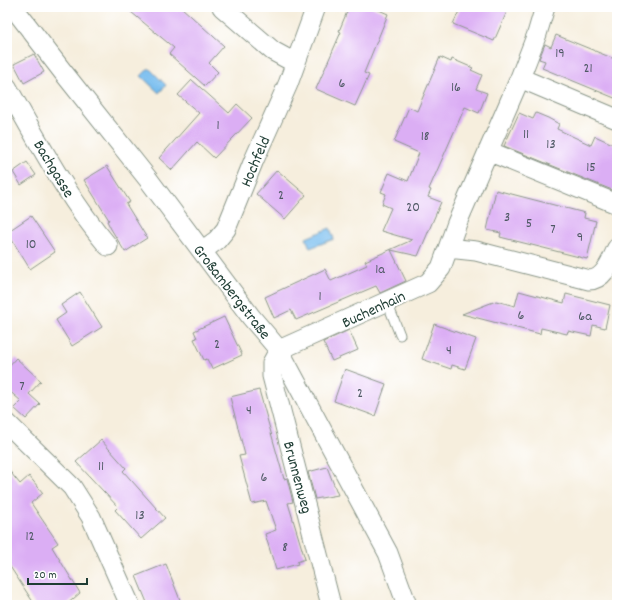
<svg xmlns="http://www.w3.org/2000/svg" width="624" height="612" font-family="Dekko,sans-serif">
  <rect width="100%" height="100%" fill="#fff"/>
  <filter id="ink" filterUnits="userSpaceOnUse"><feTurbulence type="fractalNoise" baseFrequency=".025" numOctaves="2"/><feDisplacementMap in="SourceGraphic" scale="8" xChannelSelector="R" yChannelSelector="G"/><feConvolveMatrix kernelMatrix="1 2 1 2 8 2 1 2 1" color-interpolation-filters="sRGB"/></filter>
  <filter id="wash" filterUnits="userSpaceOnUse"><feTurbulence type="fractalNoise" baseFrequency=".012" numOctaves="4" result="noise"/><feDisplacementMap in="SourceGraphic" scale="16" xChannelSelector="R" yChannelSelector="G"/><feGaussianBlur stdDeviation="0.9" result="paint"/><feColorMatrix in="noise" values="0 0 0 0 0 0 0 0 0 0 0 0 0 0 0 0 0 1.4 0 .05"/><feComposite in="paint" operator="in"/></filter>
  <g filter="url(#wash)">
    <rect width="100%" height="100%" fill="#f6eedd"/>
    <!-- water -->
    <path fill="#78bdef" stroke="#4c7d92" d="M149,68l17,17 -7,8 -18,-17z
      M330,228l4,11 -24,9 -4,-10z"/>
    <g id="blocks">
      <!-- building -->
      <path fill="#dbaef4" d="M125,7h56l43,39 -15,17 9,9 -13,14 -36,-32 5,-6z
        M349,7h23l16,7 -24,59 5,2 -14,31 -39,-17 25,-57 -2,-1z
        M461,7h48l-15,34 -41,-17z
        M556,35l61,25v39l-75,-31 3,-7 -6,-2 6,-15 6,3z
        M34,54l10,18 -20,11 -10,-19z
        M440,57l11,5 1,-3 21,9 -2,2 11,5 -6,14 11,4 -8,20 -14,-6 -36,82 2,1 -3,7 13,5 -23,54 -27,-6 15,31 -26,12 -4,-7 -80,34 -5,-10 -17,8 -9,-21 60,-28 6,12 36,-16 -2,-4 47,-21 -31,-9 10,-23 -9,-4 4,-10 -5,-2 8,-19 19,8 11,-28 -25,-11 15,-35 8,4z
        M192,80l37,33 8,-9 15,14 -38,40 -17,-16 -25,28 -13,-12 40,-45 -21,-18z
        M519,113l14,6 3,-6 12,5 11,6 -2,5 34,16 4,-9 22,10v46l-113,-46z
        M27,162l9,13 -15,10 -8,-13z
        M107,166l23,36 -4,2 21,34 -22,14 -14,-23 -4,-8 2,-1 -25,-40z
        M277,170l29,25 -21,24 -29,-25z
        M496,190l89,23 -1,5 12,3 -9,38 -87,-22 1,-4 -14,-3z
        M31,216l24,36 -25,17 -23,-37z
        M519,291l45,12 2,-9 44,11 -5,23 -12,-3 -2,11 -23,-5 -1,3 -26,-6 -1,6 -78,-20 34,-13 19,5z
        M80,292l22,35 -30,19 -16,-26 10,-7 -5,-8z
        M224,317l18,38 -30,14 -5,-10 -3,1 -10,-21 3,-1 -3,-7z
        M434,324l42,15 -11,30 -13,-4 -1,4 -29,-10z
        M349,330l9,20 -26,11 -9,-19z
        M16,358l25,23 -12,13 11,10 -14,15 -12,-11 7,-7 -14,-12v-21z
        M345,369l41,15 -11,32 -41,-15z
        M259,390l25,89 3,-1 6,24 -5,1 17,56 -8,3 1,2 -22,6 -11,-36 11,-4 -10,-29 -14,3 -13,-48 6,-1 -15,-58z
        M101,440l25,28 -3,3 42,47 -24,21 -26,-29 3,-3 -42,-45z
        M327,467l11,28 -23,4 -7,-27z
        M7,468l13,16 9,-8 14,17 -12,10 27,40 -6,4 28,46 -14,12h-31l-28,-43z
        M166,564l16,41h-34l-12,-29z"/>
    </g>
  </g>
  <g filter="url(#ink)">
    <use href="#blocks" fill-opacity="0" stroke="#8a9688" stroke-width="1"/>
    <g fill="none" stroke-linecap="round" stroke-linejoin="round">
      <defs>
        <path id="lane" d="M387,302l13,33"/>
        <path id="street" d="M13,7l50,65 85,107 103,138 28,33 109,203 19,52
          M222,7l51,44 22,12
          M520,78l97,41
          M7,87c31,54 61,112 101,159
          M488,151l129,53
          M448,248l28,3 113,29c15,0 22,-19 28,-32
          M202,251l15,-11 9,-11 28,-69 34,-76 28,-77
          M7,423l65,64 19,30 39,88
          M331,605l-59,-229v-13l7,-13 149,-67 13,-15 16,-45 63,-145 17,-44 8,-27"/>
      </defs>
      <!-- lane casing -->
      <use href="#lane" stroke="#8a9688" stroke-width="11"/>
      <!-- street casing -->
      <use href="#street" stroke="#8a9688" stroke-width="21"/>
      <!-- lane -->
      <use href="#lane" stroke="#fff" stroke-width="9"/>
      <!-- street -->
      <use href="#street" stroke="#fff" stroke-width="19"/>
    </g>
  </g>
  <g text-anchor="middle" stroke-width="4" stroke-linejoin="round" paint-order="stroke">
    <!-- number labels -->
    <g font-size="14" fill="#4e5964">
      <text x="560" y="57">19</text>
      <text x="588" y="72">21</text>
      <text x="342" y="87">6</text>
      <text x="456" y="91">16</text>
      <text x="218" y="129">1</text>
      <text x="526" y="138">11</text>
      <text x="425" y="140">18</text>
      <text x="551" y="148">13</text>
      <text x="591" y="171">15</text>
      <text x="281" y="199">2</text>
      <text x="413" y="211">20</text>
      <text x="507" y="221">3</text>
      <text x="529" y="227">5</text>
      <text x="553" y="233">7</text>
      <text x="580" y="241">9</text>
      <text x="31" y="248">10</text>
      <text x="380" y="273">1a</text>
      <text x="320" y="300">1</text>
      <text x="521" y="319">6</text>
      <text x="585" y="320">6a</text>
      <text x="217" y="348">2</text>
      <text x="449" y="354">4</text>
      <text x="22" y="390">7</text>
      <text x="360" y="397">2</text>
      <text x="249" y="414">4</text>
      <text x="101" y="470">11</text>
      <text x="264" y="481">6</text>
      <text x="140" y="519">13</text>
      <text x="30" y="540">12</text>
      <text x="285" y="551">8</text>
    </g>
    <!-- street labels -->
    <g font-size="16" fill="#1f3d34" stroke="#fff">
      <text transform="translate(254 161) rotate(-67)" y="6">Hochfeld</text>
      <text transform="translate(55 168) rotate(59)" y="6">Bachgasse</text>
      <text transform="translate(233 291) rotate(52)" y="6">Großambergstraße</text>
      <text transform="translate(373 308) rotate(-25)" y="6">Buchenhain</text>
      <text transform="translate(299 477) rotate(75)" y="6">Brunnenweg</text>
    </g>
  </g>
  <!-- margin -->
  <rect width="624" height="612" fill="none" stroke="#fff" stroke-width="24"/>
  <!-- scale -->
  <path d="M28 578v6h59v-6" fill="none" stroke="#1f3d34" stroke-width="2"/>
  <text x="34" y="578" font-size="12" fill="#1f3d34" stroke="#ffffff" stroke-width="3" paint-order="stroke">20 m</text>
</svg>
